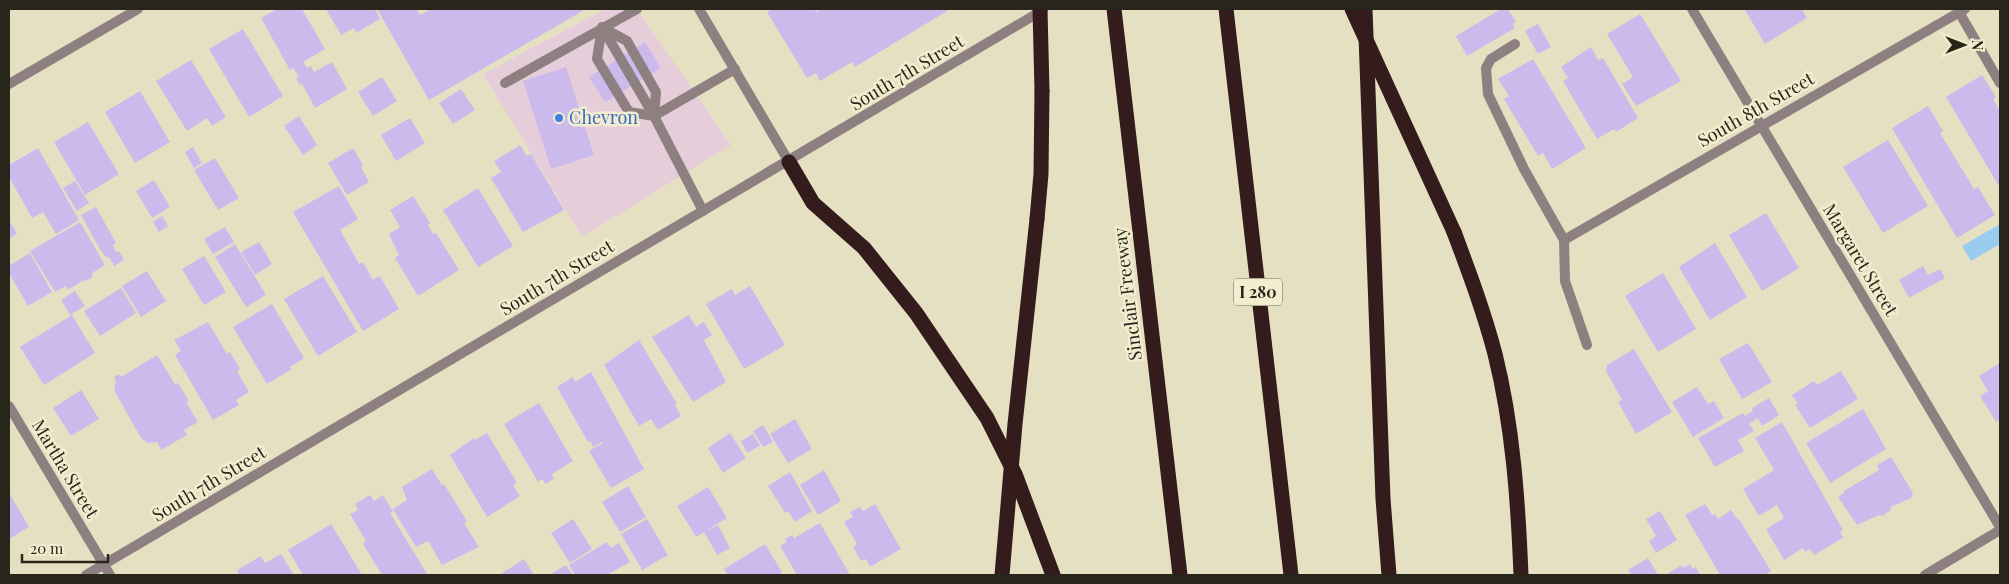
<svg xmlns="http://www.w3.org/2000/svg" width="2009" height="584" font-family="'Playfair Display',serif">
  <rect width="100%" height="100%" fill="#e6e0c3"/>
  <!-- commercial -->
  <path fill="#e5ceda" d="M606,9h31l94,136 -149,92 -99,-163z"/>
  <!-- water -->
  <path fill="#9accf0" d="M2000,224v20l-29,17 -9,-15z"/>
  <!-- building -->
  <path fill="#cdbaed" d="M277,9h25l23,40 -22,13 4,6 4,-2 3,6 18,-10 15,27 -32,19 -13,-24 -2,1 -4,-7 3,-2 -6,-8 -3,2 -29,-52z
    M326,9h49l5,10 -24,14 -2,-5 -13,7z
    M377,9h40l3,6 11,-6h155l-157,91z
    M772,9h42l2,3 4,-3h127v2l-92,56 -3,-5 -32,19 -4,-8 -9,5 -40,-66z
    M1501,9h7l8,13 -4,2 3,4 -48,28 -11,-20z
    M1746,9h56l5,9 -42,26 -20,-34z
    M1640,14l41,67 -45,25 -14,-22 11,-7 -26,-43z
    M1538,24l13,23 -13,7 -13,-23z
    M243,29l40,67 -34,21 -40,-68z
    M645,42l16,26 -56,34 -16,-25z
    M1591,47l7,13 5,-2 35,60 -22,14 -2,-3 -17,10 -34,-58 5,-3 -7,-11z
    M1533,59l53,89 -34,21 -9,-16 -5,3 -34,-57 5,-3 -11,-17z
    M191,60l35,57 -14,9 -5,-8 -20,13 -31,-50z
    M566,67l28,88 -43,14 -28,-88z
    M1982,75l14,22 -3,2 7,12v77l-54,-91z
    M382,77l15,24 -24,15 -15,-24z
    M461,89l14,21 -22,14 -14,-21z
    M140,91l30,51 -35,21 -30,-51z
    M1928,106l15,25 -3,2 34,56 4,-2 17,28 -38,23 -65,-110z
    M299,116l18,29 -14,10 -19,-29z
    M410,118l15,25 -29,18 -15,-26z
    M88,122l31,52 -34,21 -31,-53z
    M1888,140l40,66 -45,27 -40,-66z
    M520,145l7,11 4,-2 33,56 -41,22 -32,-54 10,-6 -7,-11z
    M193,147l9,16 -8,5 -9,-16z
    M38,148l41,72 -23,14 -13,-22 -11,6 -23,-41v-12z
    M353,148l10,17 -2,2 8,15 -22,13 -19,-32z
    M215,158l24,40 -21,12 -24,-40z
    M154,180l16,27 -18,11 -16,-27z
    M75,181l14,22 -12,8 -14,-23z
    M339,186l19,33 -18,11 19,34 4,-2 10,18 6,-4 2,2 18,31 -36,22 -70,-119z
    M478,188l35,58 -35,21 -35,-57z
    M413,196l17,27 -2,2 5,9 3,-1 23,37 -41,26 -23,-38 4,-3 -10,-21 11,-7 -10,-17z
    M96,207l20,36 -3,2 3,7 3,-1 5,9 -10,6 -5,-9 -2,1 -6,-7 -20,-36z
    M1766,213l33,55 -37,23 -33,-56z
    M162,216l6,10 -9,6 -6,-10z
    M9,220l8,14 -8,5z
    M80,222l25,43 -13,8 1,4 -8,4 -1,-1 -16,10 -2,-4 -11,6 -25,-41z
    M225,227l9,15 -21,12 -9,-15z
    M259,242l13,22 -17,11 -14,-23z
    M1715,243l32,54 -37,23 -31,-53z
    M235,244l31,51 -20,12 -31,-50z
    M30,253l22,39 -24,14 -19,-33v-7z
    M204,256l22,36 -22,13 -22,-36z
    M1923,266l5,9 12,-6 5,9 -36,20 -10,-18z
    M147,271l19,30 -25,16 -19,-31z
    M1663,273l33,56 -38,23 -33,-56z
    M323,276l34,56 -39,24 -34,-57z
    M750,286l35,59 -41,24 -38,-65 26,-15 3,6z
    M121,288l15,25 -36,23 -16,-25z
    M75,291l10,15 -15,9 -9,-15z
    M272,304l32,54 -14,9 2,2 -25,15 -34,-57z
    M72,315l23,38 -51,32 -24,-38z
    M689,315l7,12 8,-5 8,13 -8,5 22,42 -33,20 -41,-65z
    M208,322l19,32 3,-2 10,17 -3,2 12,21 -13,8 3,5 -26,15 -38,-65 6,-4 -7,-11z
    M639,340l38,64 -2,1 6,11 -23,14 -7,-11 -12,7 -35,-61z
    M1748,343l24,39 -30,17 -23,-40z
    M1634,349l38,63 -36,22 -18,-32 4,-2 -16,-29 1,-6z
    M157,355l18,29 3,-1 11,18 -3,1 12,20 -14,8 3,5 -26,15 -4,-8 -9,1 -7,-5 -27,-48 2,-9 -2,-4 5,-3 2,3z
    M2000,363v56l-4,3 -16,-26 8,-5 -9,-15z
    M1841,371l17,28 -48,29 -15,-23 3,-1 -6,-9 22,-14 3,4z
    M591,372l53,97 -33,19 -22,-37 14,-8 -1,-1 -9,5 -3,-6 -2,1 -31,-55 16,-10 2,5z
    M1697,387l11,17 6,-3 10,17 -31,19 -21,-35z
    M81,390l18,29 -28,17 -18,-28z
    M1769,398l10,17 -17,11 -4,-8 -9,6 5,7 -16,9 6,11 -29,16 -17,-29 45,-25 2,3 8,-5 -1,-3z
    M539,403l34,58 -21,13 2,5 -9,5 -2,-5 -5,3 -34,-58z
    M1863,409l23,40 -56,34 -24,-40z
    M795,419l17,30 -24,14 -18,-29z
    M1782,422l61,108 -3,2 3,6 -29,17 -4,-6 -5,3 -2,-4 -19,12 -18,-31 18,-11 -7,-13 -18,11 -16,-27 31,-19 -19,-32z
    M763,425l10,17 -10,5 -10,-16z
    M487,433l30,50 -4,2 7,11 -33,21 -37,-62 24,-17 1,2z
    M730,433l16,25 -23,15 -15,-25z
    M753,434l7,12 -13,7 -6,-12z
    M1891,457l22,36 -2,5 -20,9 -1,4 -8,5 -3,-1 -22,10 -19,-28 6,-4v-2l35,-21 -2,-5z
    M432,469l10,16 2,-1 23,37 -3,2 15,24 -37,18 -14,-24 -12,6 -23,-38 14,-9 -5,-13z
    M824,470l17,31 -23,14 -18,-30z
    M790,472l22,39 -17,11 -7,-11 -3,2 -17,-27z
    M628,486l18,31 -26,15 -18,-30z
    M708,487l19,31 -31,19 -19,-31z
    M9,493l20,34 -20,12z
    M370,495l4,6 9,-6 10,17 -3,1 37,61 -45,1 -19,-31 3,-3 -16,-27 8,-4 -3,-6z
    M875,504l26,45 -31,18 -4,-8 -5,2 -8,-14 4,-3 -13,-22 9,-5 -3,-5 10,-5 3,4z
    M1705,504l7,11 3,-1 3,5 13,-9 7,10 1,-1 32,52 -6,4h-45l-35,-60z
    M1660,511l17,29 -21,13 -7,-12 7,-5 -10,-17z
    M573,519l19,30 -22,14 -19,-30z
    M647,519l21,36 -26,15 -21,-36z
    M820,523l30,52h-53l-17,-29 7,-4 -2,-3 7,-4 2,3z
    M331,524l31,51h-59l-15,-25z
    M718,525l12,23 -13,7 -13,-23z
    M607,542l4,6 8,-5 11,19 -23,13h-32l-6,-10z
    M765,544l17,28 -3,3h-51l-4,-6z
    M281,554l13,21h-55l-2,-5 24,-14 4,7z
    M1648,558l10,17h-27l-3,-5z
    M524,559l10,16h-31l-1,-2z
    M1690,564l3,5 3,-2 4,8h-35l17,-10 2,3z
    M566,565l7,10h-24z"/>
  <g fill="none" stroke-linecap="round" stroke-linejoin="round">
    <!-- service -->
    <path stroke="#8e8080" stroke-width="10" d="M1959,12l41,71
      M602,27l-5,32 32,53 25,4 81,-47
      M602,27l52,89 49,95
      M603,28l24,13 29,51 -2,24
      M1515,44l-24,15 -5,9 2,26 36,75 40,71 1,41 22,64
      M505,83l132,-74"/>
    <!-- minor -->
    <path stroke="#8e8080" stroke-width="10" d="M1692,9l308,518
      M9,84l129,-75
      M1564,240l401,-231
      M9,406l101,169
      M1925,575l75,-45"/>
    <!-- tertiary -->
    <path stroke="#8e8080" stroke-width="10" d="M699,9l90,153
      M86,575c318,-190 639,-375 957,-565"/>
    <!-- motorway -->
    <path stroke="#341c1c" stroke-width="15" d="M1114,9l66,566
      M1226,9l65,566
      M1365,9l18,490 6,76
      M789,162l24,41 51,45 52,65 71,105 28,56 38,101
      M1037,219l4,-45 1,-83
      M1454,232c15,40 30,80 41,122 18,72 23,147 26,221"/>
    <!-- motorway-bridge -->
    <path stroke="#341c1c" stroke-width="15" d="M1040,9l2,82
      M1352,9l102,223
      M1002,575l13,-151 22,-205"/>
  </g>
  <!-- markers -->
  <circle fill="#3f7fe0" stroke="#f3edd0" stroke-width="2" cx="559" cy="118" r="5"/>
  <g text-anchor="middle" stroke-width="5" stroke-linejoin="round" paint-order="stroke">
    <!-- shield labels -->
    <rect fill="#f3edd0" stroke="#656251" stroke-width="1" x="1234" y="278.5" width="48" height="27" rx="4"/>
    <g font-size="16" font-weight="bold" fill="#28261b">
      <text x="1258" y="298">I 280</text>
    </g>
    <!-- street labels -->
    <g font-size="18" fill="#28261b" stroke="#f3edd0">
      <text transform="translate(907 73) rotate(-31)" y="6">South 7th Street</text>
      <text transform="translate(1756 110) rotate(-30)" y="6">South 8th Street</text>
      <text transform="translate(1860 260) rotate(59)" y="6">Margaret Street</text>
      <text transform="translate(557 278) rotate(-31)" y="6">South 7th Street</text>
      <text transform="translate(1128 294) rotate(-97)" y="6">Sinclair Freeway</text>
      <text transform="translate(65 469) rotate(59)" y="6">Martha Street</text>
      <text transform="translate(209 484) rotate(-31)" y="6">South 7th Street</text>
    </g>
    <!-- shop labels -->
    <g font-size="18" fill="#366cbe" stroke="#f3edd0" text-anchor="start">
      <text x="569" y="124">Chevron</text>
    </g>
  </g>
  <!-- border -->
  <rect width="2009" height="584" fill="none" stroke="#28261b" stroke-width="20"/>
  <!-- north arrow -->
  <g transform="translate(1964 45) rotate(90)" stroke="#f3edd0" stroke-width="4" paint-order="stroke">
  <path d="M0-4L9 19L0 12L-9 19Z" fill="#28261b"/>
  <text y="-8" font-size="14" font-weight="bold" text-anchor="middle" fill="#28261b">N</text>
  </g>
  <!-- scale -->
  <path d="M22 554v8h86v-8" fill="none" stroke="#28261b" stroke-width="2.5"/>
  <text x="30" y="554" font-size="15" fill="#28261b" stroke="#f3edd0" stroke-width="4" paint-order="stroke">20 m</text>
</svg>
